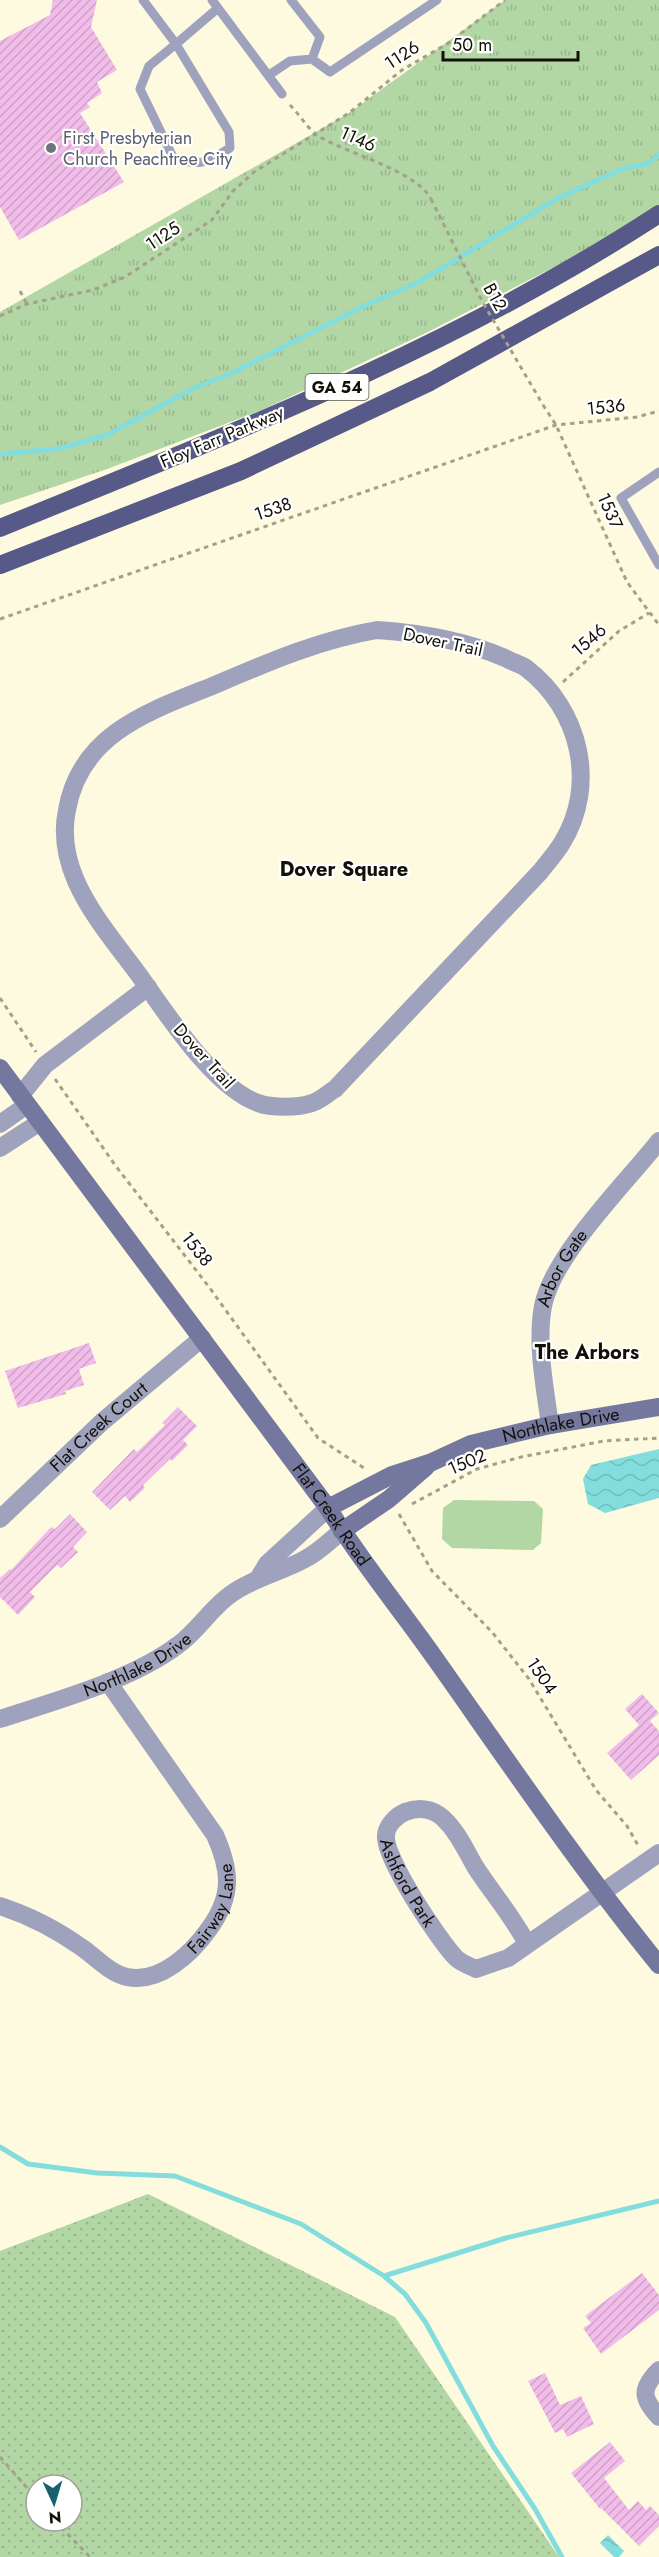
<svg xmlns="http://www.w3.org/2000/svg" width="659" height="2557" font-family="Jost,sans-serif">
  <defs>
    <pattern id="grass-dots" width="8" height="8" patternUnits="userSpaceOnUse" patternTransform="scale(1.5)"><rect width="8" height="8" fill="#b2d6a4"/><path d="M2 2h.1M6 6h.1" fill="none" stroke="#98b78c" stroke-width="1.8" stroke-linecap="round"/></pattern>
    <pattern id="park-tufts" width="24" height="20" patternUnits="userSpaceOnUse" patternTransform="scale(1.5)"><rect width="24" height="20" fill="#b2d6a4"/><path d="M3 7l-1-3M5 7V3M7 7l1-3M15 17l-1-3M17 17v-4M19 17l1-3" fill="none" stroke="#98b78c"/></pattern>
    <pattern id="water-waves" width="16" height="10" patternUnits="userSpaceOnUse" patternTransform="scale(1.5)"><rect width="16" height="10" fill="#83dddd"/><path d="M0 5q4-4 8 0t8 0" fill="none" stroke="#70bdbc"/></pattern>
    <pattern id="building-hatch" width="6" height="6" patternUnits="userSpaceOnUse" patternTransform="scale(1.5)"><rect width="6" height="6" fill="#f1bcea"/><path d="M-1 1l2-2M0 6l6-6M5 7l2-2" fill="none" stroke="#cea1c7"/></pattern>
  </defs>
  <rect width="100%" height="100%" fill="#fefae0"/>
  <!-- grass -->
  <path fill="url(#grass-dots)" fill-rule="evenodd" d="M148,2194l247,123 164,240h-559v-306zM36,2485h36v36h-36z"/>
  <!-- park -->
  <path fill="url(#park-tufts)" d="M505,0h154v205l-56,37 -173,89 -168,79 -155,59 -107,36v-193l349,-199z"/>
  <!-- pitch -->
  <path fill="#b2d6a4" d="M454,1500l80,1 9,8 -2,34 -8,7 -81,-2 -10,-9 1,-31z"/>
  <!-- water -->
  <path fill="url(#water-waves)" d="M659,1449v49l-54,15 -17,-9 -5,-25 8,-14z
    M608,2535l16,16 -5,6h-5l-14,-14z"/>
  <g fill="none" stroke-linecap="round" stroke-linejoin="round">
    <!-- stream -->
    <path stroke="#83dddd" stroke-width="5" d="M0,454l57,-5 50,-14 89,-48 32,-12 140,-71 51,-22 139,-84 67,-30 22,-4 12,-9
      M0,2147l28,17 69,9 78,3 126,48 83,52 21,18 21,29 67,123 42,63 27,48
      M384,2276l122,-38 153,-37"/>
  </g>
  <!-- building -->
  <path fill="url(#building-hatch)" d="M53,0h44l-6,27 26,43 -20,12 5,11 -15,10 3,4 -10,6 44,69 -105,58 -19,-33v-166l50,-26z
    M89,1343l7,20 -17,6 5,16 -19,6 1,3 -48,14 -13,-37z
    M178,1407l19,19 -14,14 5,5 -16,16 -2,-2 -27,26 2,3 -15,14 -5,-6 -15,14 -18,-18 42,-43 3,3 28,-27 -3,-2z
    M70,1514l17,18 -14,15 5,5 -17,16 -4,-3 -27,27 5,5 -17,18 -18,-18v-19l10,-9 1,1 40,-43 4,2z
    M642,1694l17,19 -9,8 9,10v24l-28,25 -24,-27 32,-28 -14,-16z
    M642,2273l17,22v15l-58,44 -18,-26 8,-5 -6,-7z
    M545,2373l15,32 21,-9 13,28 -27,13 -4,-8 -8,4 -27,-52z
    M610,2442l15,19 -21,17 25,32 9,-9 8,9 4,-4 9,9v11l-20,20 -38,-38 -1,1 -29,-36z"/>
  <g fill="none" stroke-linecap="round" stroke-linejoin="round">
    <!-- path -->
    <path stroke="#a3a08c" stroke-width="3" stroke-dasharray="4.5 4.5" stroke-linecap="butt" d="M290,105c9,9 18,24 28,31 28,17 99,35 113,63
      M20,291l7,13
      M0,316l27,-12 66,-14 32,-13 87,-57 21,-29 21,-19 95,-59 53,-43 45,-26 58,-44
      M543,405l13,20 71,157 32,43
      M0,619l556,-194 81,-8 22,-6
      M563,682l56,-51 30,-18
      M0,998l36,54
      M55,1079l60,86 94,122 109,151 49,32
      M412,1504l65,-35 44,-12 83,-16 55,-3
      M399,1514l33,57 60,61 37,47 67,111 31,36 12,21
      M0,2457l36,41
      M55,2521l35,36"/>
    <!-- lane -->
    <path stroke="#9fa2bd" stroke-width="9" d="M143,0l33,44 42,-36
      M212,0l70,94
      M291,0l29,37 -8,22
      M176,44l53,88 1,16c-23,14 -31,20 -57,9l-33,-68 9,-23z
      M269,75l21,-14 22,-2 18,13 107,-72
      M659,472l-38,26 38,67"/>
    <!-- street -->
    <g stroke="#9fa2bd" stroke-width="18">
      <path d="M377,630c44,3 87,10 128,28 7,4 15,6 21,10 54,41 72,117 36,175 -6,10 -15,20 -22,29l-205,217c-7,4 -15,12 -23,14 -14,5 -41,5 -54,0 -45,-16 -91,-89 -119,-128 -22,-30 -48,-60 -63,-94 -10,-23 -14,-47 -9,-71 13,-75 80,-98 143,-123 54,-23 108,-47 167,-57z"/>
      <path d="M20,1096l25,-31 103,-78"/>
      <path d="M0,1124l27,-19"/>
      <path d="M0,1148l40,-26"/>
      <path id="s1" d="M550,1425c-5,-37 -14,-81 -7,-119 10,-51 82,-122 116,-165"/>
      <path id="s2" d="M0,1519l102,-97 100,-84"/>
      <path d="M258,1579l9,-15 61,-56"/>
      <path id="s3" d="M0,1719c55,-18 132,-39 178,-74 21,-15 34,-39 56,-53 22,-15 48,-20 71,-33 14,-7 25,-19 37,-28"/>
      <path id="s4" d="M0,1906c28,9 57,24 81,41 15,10 28,26 46,30 33,7 65,-24 82,-48 24,-33 22,-58 6,-94l-107,-153"/>
      <path id="s5" d="M527,1944c-14,-27 -34,-50 -51,-76 -10,-17 -18,-36 -33,-50 -11,-10 -25,-11 -38,-6 -9,4 -19,14 -19,24 -2,22 54,106 70,122 5,5 14,8 20,11l32,-11 151,-105"/>
      <path d="M659,2370c-19,19 -17,28 0,47"/>
    </g>
    <!-- secondary -->
    <g stroke="#74789e" stroke-width="18">
      <path id="s6" d="M0,1068l328,440c33,54 75,104 111,156 72,102 142,205 220,301"/>
      <path id="s7" d="M328,1508l64,-33 40,-13 39,-18 79,-19 109,-18"/>
      <path d="M342,1531l47,-32 37,-32"/>
    </g>
    <!-- primary -->
    <path stroke="#575a88" stroke-width="18" d="M0,528c225,-92 454,-180 659,-314
      M0,565l241,-94 189,-89 229,-127"/>
    <!-- path-bridge -->
    <path stroke="#a3a08c" stroke-width="3" stroke-dasharray="4.5 4.5" stroke-linecap="butt" d="M431,199l51,102 61,104"/>
  </g>
  <!-- markers -->
  <circle fill="#6b7280" stroke="#fff" stroke-width="2" cx="51" cy="148" r="6"/>
  <g text-anchor="middle" stroke-width="4.5" stroke-linejoin="round" paint-order="stroke">
    <!-- shield labels -->
    <rect fill="#fff" stroke="#5a5851" stroke-width="1.5" x="305.5" y="374" width="63" height="26" rx="4.5"/>
    <g font-size="16" font-weight="bold" fill="#131106">
      <text x="337" y="393">GA 54</text>
    </g>
    <!-- street labels -->
    <g font-size="18" fill="#131106" stroke="#fff">
      <text transform="translate(402 55) rotate(-33)" y="6">1126</text>
      <text transform="translate(358 139) rotate(24)" y="6">1146</text>
      <text transform="translate(163 236) rotate(-33)" y="6">1125</text>
      <text transform="translate(495 297) rotate(61)" y="6">B12</text>
      <text transform="translate(606 407) rotate(-6)" y="6">1536</text>
      <text transform="translate(222 437) rotate(-23)" y="6">Floy Farr Parkway</text>
      <text transform="translate(273 509) rotate(-19)" y="6">1538</text>
      <text transform="translate(610 511) rotate(66)" y="6">1537</text>
      <text transform="translate(589 640) rotate(-41)" y="6">1546</text>
      <text transform="translate(443 642) rotate(12)" y="6">Dover Trail</text>
      <text transform="translate(204 1056) rotate(48)" y="6">Dover Trail</text>
      <text transform="translate(197 1249) rotate(52)" y="6">1538</text>
      <text dy="6" stroke="none"><textPath href="#s1" startOffset="162">Arbor Gate</textPath></text>
      <text dy="6" stroke="none"><textPath href="#s7" startOffset="249">Northlake Drive</textPath></text>
      <text dy="6" stroke="none"><textPath href="#s2" startOffset="135">Flat Creek Court</textPath></text>
      <text transform="translate(467 1462) rotate(-23)" y="6">1502</text>
      <text dy="6" stroke="none"><textPath href="#s6" startOffset="556">Flat Creek Road</textPath></text>
      <text dy="6" stroke="none"><textPath href="#s3" startOffset="148">Northlake Drive</textPath></text>
      <text transform="translate(542 1676) rotate(56)" y="6">1504</text>
      <text dy="6" stroke="none"><textPath href="#s5" startOffset="276">Ashford Park</textPath></text>
      <text dy="6" stroke="none"><textPath href="#s4" startOffset="267">Fairway Lane</textPath></text>
    </g>
    <!-- worship labels -->
    <g font-size="18" fill="#5b616d" stroke="#fff" text-anchor="start">
      <text x="63" y="144">First Presbyterian<tspan x="63" dy="21">Church Peachtree City</tspan></text>
    </g>
    <!-- neighbourhood labels -->
    <g font-size="20" font-weight="bold" fill="#131106" stroke="#fff">
      <text x="344" y="876">Dover Square</text>
      <text x="587" y="1359">The Arbors</text>
    </g>
  </g>
  <!-- north arrow -->
  <g transform="translate(54 2503) rotate(176)"><circle r="28" fill="#ffffff" stroke="#a1a09b" stroke-width="1.5"/>
  <path d="M0-4.5L10 22L0 15L-10 22Z" fill="#17616f"/>
  <text y="-9" font-size="16" font-weight="bold" text-anchor="middle" fill="#131106">N</text>
  </g>
  <!-- scale -->
  <path d="M443 51v9h135v-9" fill="none" stroke="#131106" stroke-width="3"/>
  <text x="452" y="51" font-size="18" fill="#131106" stroke="#ffffff" stroke-width="4.5" paint-order="stroke">50 m</text>
</svg>
